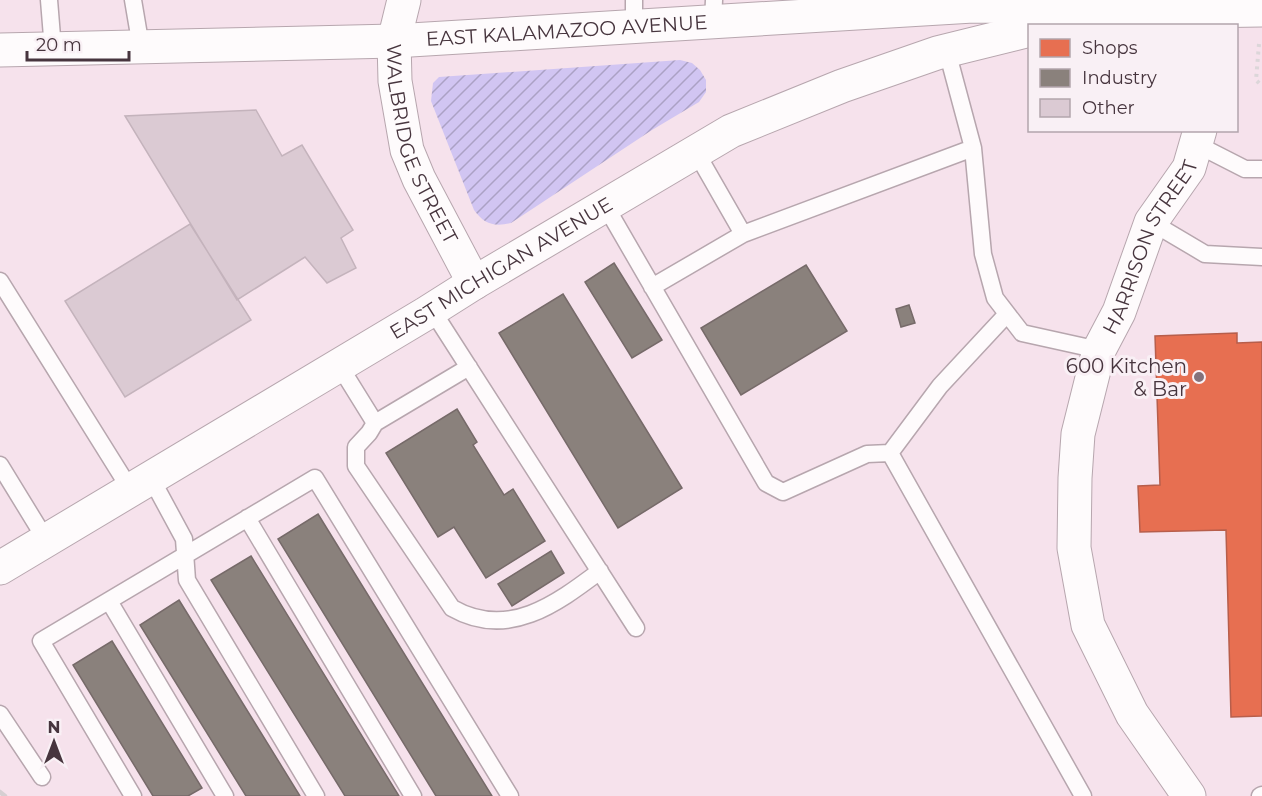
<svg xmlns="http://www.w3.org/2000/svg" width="1262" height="796" font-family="Montserrat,sans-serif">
  <defs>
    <pattern id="garden-furrows" width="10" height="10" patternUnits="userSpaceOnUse" patternTransform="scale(1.5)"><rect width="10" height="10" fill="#d1c5f2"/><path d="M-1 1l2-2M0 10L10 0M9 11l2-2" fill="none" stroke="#aba1c5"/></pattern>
  </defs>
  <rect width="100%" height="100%" fill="#f6e2ec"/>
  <!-- garden -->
  <path fill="url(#garden-furrows)" d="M680,60l12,3 8,7 6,10v12l-7,10 -47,28 -141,93c-17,4 -27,1 -37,-13l-43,-109 2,-18 6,-6z"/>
  <!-- shops -->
  <path fill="#e76f51" stroke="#b75e4b" stroke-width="1.5" d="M1237,333v10l25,-1v374l-31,1 -5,-187 -86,2 -2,-46 22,-1 -5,-149z"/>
  <!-- industry -->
  <path fill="#8a817c" stroke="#766a69" stroke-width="1.5" d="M614,263l48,77 -30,18 -47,-76z
    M806,265l41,66 -106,64 -40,-67z
    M563,294l119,194 -64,40 -119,-195z
    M909,305l6,18 -14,4 -5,-18z
    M457,409l20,33 -4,3 31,50 9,-6 32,52 -59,37 -32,-51 -16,10 -52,-84z
    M318,514l174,282h-56l-158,-257z
    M551,551l13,22 -52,33 -14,-22z
    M251,556l148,240h-54l-134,-216z
    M179,600l121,196h-54l-106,-171z
    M112,641l90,147 -14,8h-35l-80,-131z"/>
  <!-- building -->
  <path fill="#dbcad3" stroke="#c4b3bc" stroke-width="1.5" d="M256,110l26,46 20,-11 51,85 -12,8 15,30 -29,15 -22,-26 -68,43 -112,-184z
    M190,224l61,96 -126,77 -60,-96z"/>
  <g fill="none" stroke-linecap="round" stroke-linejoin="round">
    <defs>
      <path id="service" d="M49,0l4,49
        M133,0l8,47
        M713,21l1,-21
        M634,26v-26
        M1196,144l49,25h17
        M973,148l10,106 12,44 27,35 77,17
        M696,152l47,82
        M605,205l161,278 17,9 84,-38 23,-1 193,343
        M1151,222l54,32 57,3
        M0,281l130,208
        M652,287l91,-53 230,-86 -26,-97
        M432,310l204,318
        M339,365l36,58 -6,10 -13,14v19l96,142c56,32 104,-4 148,-37
        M375,423l94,-56
        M890,453l50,-67 67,-72
        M0,465l46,75
        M151,478l33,61 3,41 129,216
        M247,518l166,278
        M109,601l116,195
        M0,714l42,63
        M133,796l-92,-155 274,-163 195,318
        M1260,796l2,-1"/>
      <g id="minor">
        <path id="s1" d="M404,0l-10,41 1,40 12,69 12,29 55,104"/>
        <path id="s2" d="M1189,796l-57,-82 -44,-89 -14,-77 1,-70 3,-44 21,-84 20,-38 32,-90 38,-54 11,-38"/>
      </g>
      <g id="primary">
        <path d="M1112,16l21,-4 129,-2"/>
        <path id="s3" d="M0,50l394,-9 579,-35 62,1 98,5"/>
        <path id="s4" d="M0,568l425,-254 49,-31 257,-152 111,-45 95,-33 93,-23"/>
      </g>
    </defs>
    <!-- service casing -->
    <use href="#service" stroke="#b7a6ae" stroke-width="19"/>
    <!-- minor casing -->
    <use href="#minor" stroke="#b7a6ae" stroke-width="35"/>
    <!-- primary casing -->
    <use href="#primary" stroke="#b7a6ae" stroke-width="35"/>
    <!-- path -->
    <path stroke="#dcd6d9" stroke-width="4" stroke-dasharray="3 4.5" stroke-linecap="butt" d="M1259,44l-3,36 6,6"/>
    <!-- service -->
    <use href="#service" stroke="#fefbfc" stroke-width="16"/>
    <!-- minor -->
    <use href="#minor" stroke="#fefbfc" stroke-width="33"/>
    <!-- primary -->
    <use href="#primary" stroke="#fefbfc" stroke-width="33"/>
    <!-- rail -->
    <path stroke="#d6cfd2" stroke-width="4.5" d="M0,792l5,4"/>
  </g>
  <!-- markers -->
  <circle fill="#84727b" stroke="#f9f0f5" stroke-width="2" cx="1199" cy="377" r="6"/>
  <g text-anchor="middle" stroke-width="6" stroke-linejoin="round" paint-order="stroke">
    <!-- street labels -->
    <g font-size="20" fill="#47353e" stroke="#f9f0f5">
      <text dy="7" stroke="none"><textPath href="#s3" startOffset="567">EAST KALAMAZOO AVENUE</textPath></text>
      <text dy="7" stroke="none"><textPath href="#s1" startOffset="150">WALBRIDGE STREET</textPath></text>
      <text dy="7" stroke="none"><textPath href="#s2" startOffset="594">HARRISON STREET</textPath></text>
      <text dy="7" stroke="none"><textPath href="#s4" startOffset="584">EAST MICHIGAN AVENUE</textPath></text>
    </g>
    <!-- poi labels -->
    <g font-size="20" fill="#47353e" stroke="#f9f0f5" text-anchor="end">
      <text x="1187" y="373">600 Kitchen<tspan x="1187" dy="23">&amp; Bar</tspan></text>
    </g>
  </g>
  <!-- legend -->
  <rect x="1028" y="24" width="210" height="108" fill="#f9f0f5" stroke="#b2a5ac" stroke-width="1.5"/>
  <rect x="1040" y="39" width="30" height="18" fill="#e76f51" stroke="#b2a5ac" stroke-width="1.5"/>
  <text x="1082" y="54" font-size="18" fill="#47353e">Shops</text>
  <rect x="1040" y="69" width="30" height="18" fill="#8a817c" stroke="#b2a5ac" stroke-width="1.5"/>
  <text x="1082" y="84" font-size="18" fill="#47353e">Industry</text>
  <rect x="1040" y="99" width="30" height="18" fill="#dbcad3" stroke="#b2a5ac" stroke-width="1.5"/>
  <text x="1082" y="114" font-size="18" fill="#47353e">Other</text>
  <!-- north arrow -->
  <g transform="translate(54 742)" stroke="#f9f0f5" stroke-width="4.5" paint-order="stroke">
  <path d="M0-4.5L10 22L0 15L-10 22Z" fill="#47353e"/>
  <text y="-9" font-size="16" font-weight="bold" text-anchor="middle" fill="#47353e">N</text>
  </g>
  <!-- scale -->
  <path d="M27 51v9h102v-9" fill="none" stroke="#47353e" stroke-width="3"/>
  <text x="36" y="51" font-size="18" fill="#47353e" stroke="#f9f0f5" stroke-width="4.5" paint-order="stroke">20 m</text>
</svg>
